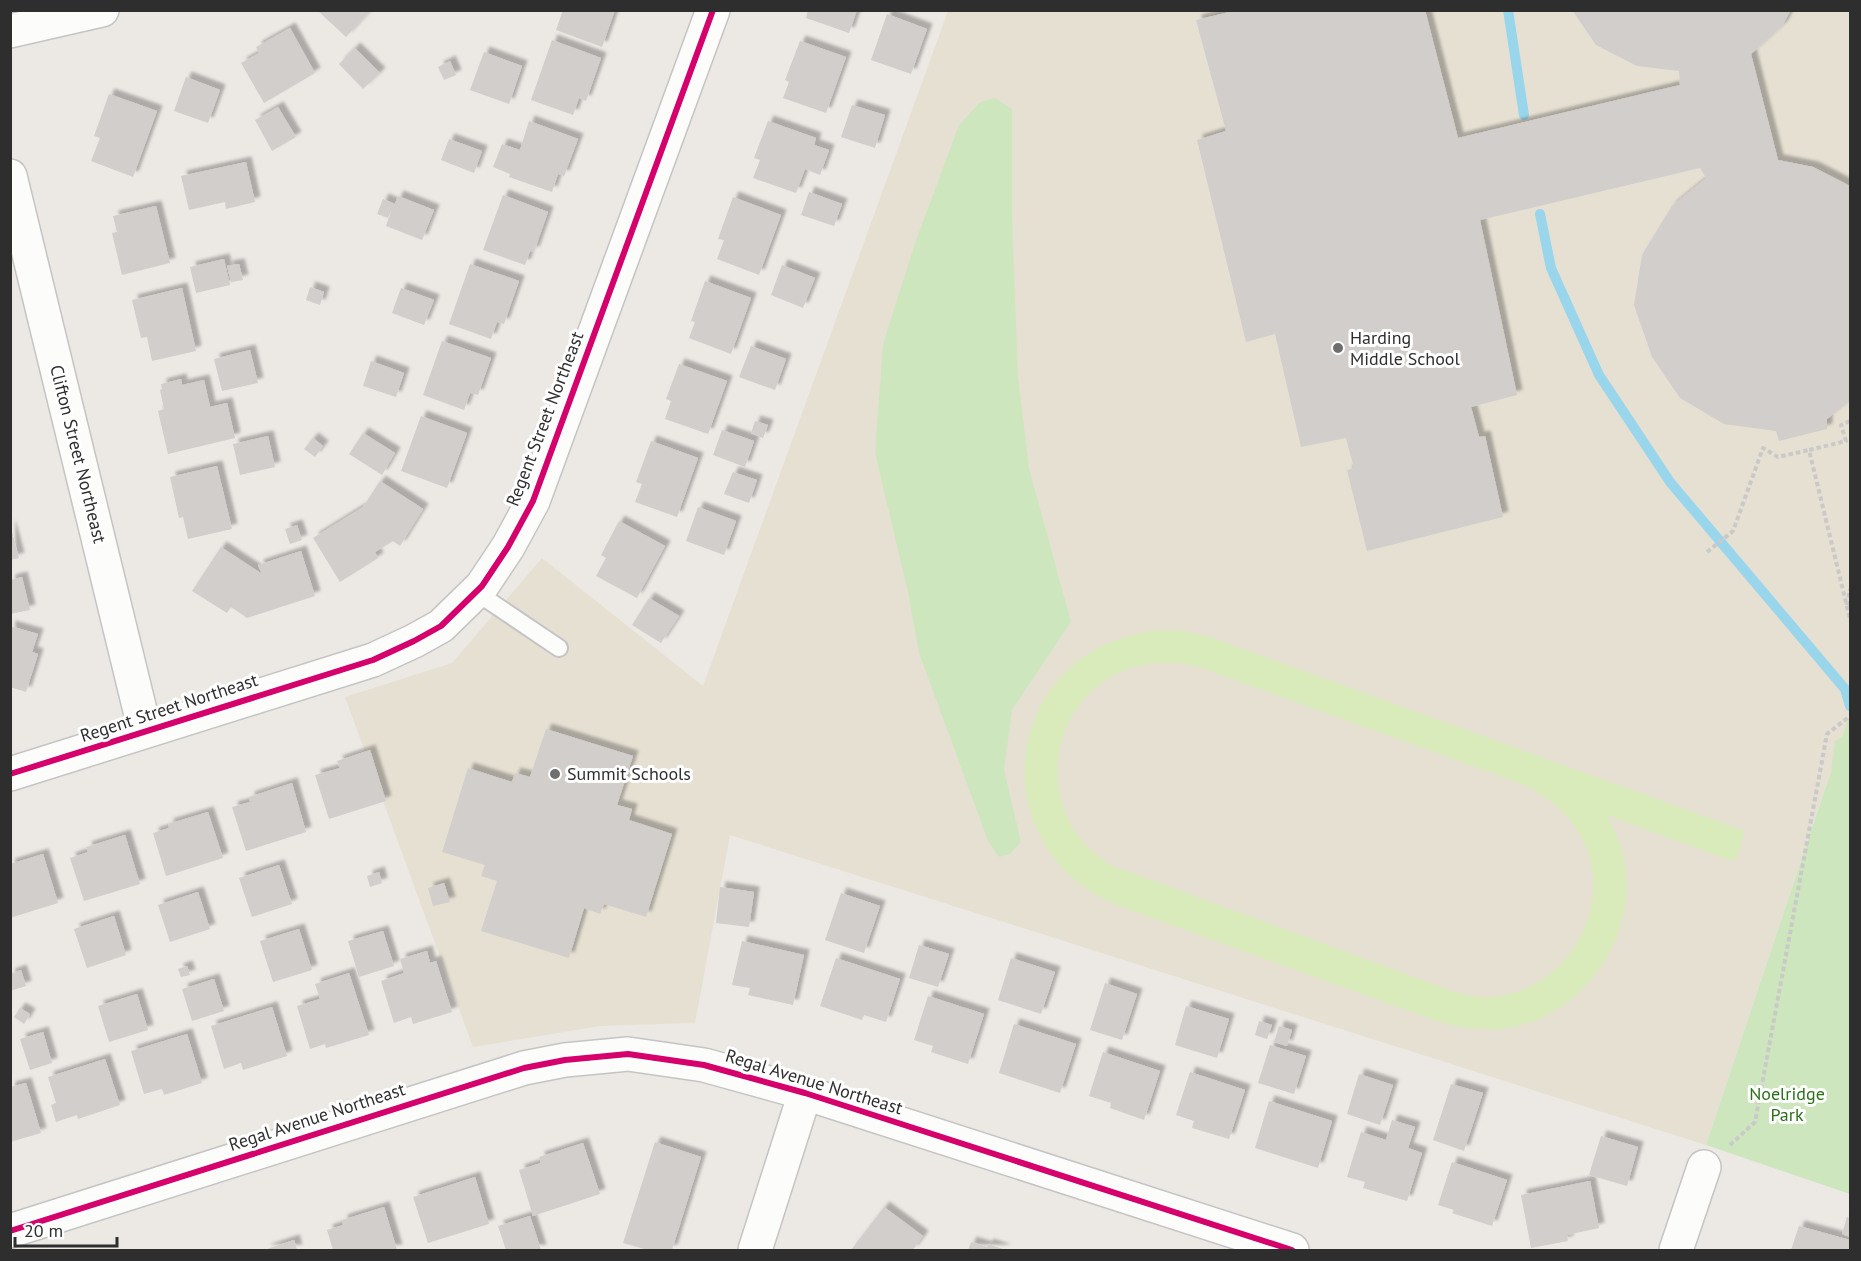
<svg xmlns="http://www.w3.org/2000/svg" width="1861" height="1261" font-family="'PT Sans',sans-serif">
  <defs>
    <filter id="shadow"><feDropShadow dx="5.5" dy="-5.5" stdDeviation="1.5" flood-color="#0004"/></filter>
  </defs>
  <rect width="100%" height="100%" fill="#ece8e4"/>
  <!-- education -->
  <path fill="#e6e0d3" d="M948,11h902v702l-144,432 -976,-310 -35,188 -95,3 -127,21 -128,-350 107,-34 90,-105 161,128z"/>
  <!-- green -->
  <path fill="#cee6be" d="M995,98l17,11v107l6,161 11,91 42,154 -59,88 -8,60 17,72 -11,12 -11,3 -11,-16 -69,-188 -11,-61 -33,-139 8,-109 32,-101 44,-118 21,-23z
    M1850,713v481l-144,-49 125,-374 4,-30 7,-4z"/>
  <!-- pitch -->
  <path fill="#d9eabb" fill-rule="evenodd" d="M1157,630l26,1 27,6 535,194 -10,31 -126,-46 -1,2c4,9 10,19 13,29 24,76 -30,165 -108,180 -26,5 -51,1 -77,-6l-317,-115c-24,-10 -46,-24 -63,-45 -49,-63 -41,-153 25,-202 22,-17 48,-24 76,-29zM1158,663h20l21,4 323,117c19,10 38,22 51,40 50,67 2,165 -80,173 -14,1 -27,-2 -41,-6l-341,-126c-17,-11 -32,-24 -41,-42 -28,-54 -8,-123 48,-150 13,-6 26,-8 40,-10z"/>
  <g fill="none" stroke-linecap="round" stroke-linejoin="round">
    <!-- stream -->
    <path stroke="#99d6ec" stroke-width="10" d="M1508,10l16,105
      M1540,214l11,54 48,107 71,107 175,207 5,17"/>
  </g>
  <!-- building -->
  <path fill="#d1cecb" filter="url(#shadow)" d="M317,10h54l-25,27z
    M563,10h52l-13,37 -46,-17z
    M808,10h49l-8,23 -43,-15z
    M1238,10h187l33,128 222,-53 -1,-14 -42,-5 -41,-21 -24,-35h219l-9,16 -31,28 27,106 35,7 37,19v215l-23,18v10l-48,12 -3,-10 -52,-7 -44,-26 -28,-41 -18,-52 8,-50 30,-49 34,-28 -6,-10 -220,52 37,175 -46,12 8,30 6,-1 18,81 -136,34 -20,-81 7,-2 -8,-30 -45,9 -26,-113 -29,8 -49,-202 29,-9 -30,-111z
    M887,14l40,15 -16,45 -40,-14z
    M290,28l25,45 -51,30 -23,-40 18,-10 -3,-6z
    M552,40l49,18 -15,43 -7,-3 -6,17 -42,-15z
    M800,41l46,16 -20,56 -43,-15 6,-16 -4,-2z
    M355,48l25,25 -17,16 -24,-25z
    M484,52l38,14 -13,38 -39,-14z
    M450,61l6,14 -12,5 -6,-13z
    M186,77l34,13 -12,33 -34,-12z
    M109,94l48,17 -24,66 -42,-16 9,-23 -6,-2z
    M852,105l33,10 -10,33 -34,-11z
    M278,107l18,30 -24,14 -17,-31z
    M529,121l49,18 -14,37 -6,-2 -6,18 -43,-15 1,-3 -17,-7 9,-23 18,6z
    M768,121l48,17 -2,7 15,5 -9,25 -15,-6 -9,24 -43,-15 7,-18 -6,-2z
    M449,139l33,12 -8,22 -33,-13z
    M246,162l9,40 -29,7 -1,-7 -36,8 -8,-34z
    M809,192l33,12 -8,22 -33,-11z
    M503,195l45,17 -14,40 -4,-1 -5,14 -42,-15z
    M398,196l36,14 -12,30 -36,-14 7,-20 -5,12 -11,-4 6,-15 12,5z
    M733,197l48,18 -22,60 -42,-16 7,-19 -6,-1z
    M156,206l14,57 -48,12 -10,-42 5,-1 -4,-16z
    M224,259l6,26 -34,8 -6,-26z
    M239,264l4,16 -12,2 -4,-16z
    M470,264l49,17 -15,43 -7,-2 -6,17 -42,-15z
    M782,265l33,13 -12,30 -32,-13z
    M705,281l46,17 -20,56 -42,-16 6,-16 -4,-1z
    M310,287l14,5 -4,13 -14,-5z
    M182,288l14,63 -44,10 -5,-24 -6,1 -9,-38z
    M401,288l33,12 -10,25 -32,-12z
    M442,341l49,17 -13,37 -8,-2 -6,17 -41,-15z
    M751,346l35,13 -11,31 -36,-13z
    M250,350l8,33 -36,8 -8,-32z
    M371,361l33,12 -8,24 -33,-11z
    M679,364l48,17 -19,53 -43,-15 6,-18 -5,-2z
    M181,379l1,6 22,-5 6,27 17,-4 8,35 -67,16 -10,-43 6,-2 -4,-19 2,-1 -1,-5z
    M421,416l46,17 -20,55 -46,-17z
    M755,421l13,4 -5,13 -12,-5z
    M722,430l32,11 -9,26 -32,-12z
    M363,433l32,20 -13,22 -33,-21z
    M268,436l7,31 -35,8 -7,-31z
    M313,438l10,8 -8,11 -11,-8z
    M651,441l47,17 -21,59 -42,-15 7,-18 -6,-2z
    M217,466l15,63 -44,10 -5,-22 -4,1 -9,-41z
    M733,472l24,8 -8,23 -25,-9z
    M380,481l43,28 -23,37 -7,-5 -18,11 3,6 -38,24 -27,-44 50,-31z
    M698,507l38,14 -12,34 -38,-14z
    M619,521l46,25 -28,52 -41,-22 10,-18 -5,-3z
    M10,525l9,33 -9,2z
    M297,525l5,15 -12,4 -5,-15z
    M221,547l41,27 -4,-9 43,-14 14,45 -68,22 -16,-11 -4,6 -35,-22z
    M22,577l8,33 -20,4v-34z
    M649,598l30,18 -18,27 -29,-18z
    M10,626l28,8 -6,18 6,2 -12,38 -16,-5z
    M546,729l87,27 -16,49 15,4 -3,11 43,14 -26,83 -42,-13 -4,10 -16,-6 -15,50 -88,-27 16,-50 -16,-5 4,-11 -43,-13 26,-84 44,14 3,-9 15,4z
    M370,750l16,51 -57,18 -14,-44 25,-7 -3,-7z
    M292,783l14,49 -60,19 -14,-44 18,-5 -1,-5z
    M208,812l15,46 -57,18 -13,-43 16,-5 -1,-4z
    M125,835l15,49 -56,17 -14,-43 18,-6 -2,-5z
    M43,854l15,49 -48,15v-54z
    M279,865l13,39 -40,13 -13,-39z
    M379,872l3,11 -12,4 -3,-11z
    M444,883l6,19 -17,4 -5,-18z
    M720,887l34,5 -5,35 -33,-4z
    M198,892l12,37 -40,13 -12,-37z
    M841,893l39,13 -16,47 -39,-13z
    M114,916l12,39 -39,13 -13,-39z
    M299,929l13,41 -39,12 -13,-41z
    M383,931l11,35 -35,11 -11,-36z
    M742,941l62,14 -11,50 -45,-10 2,-7 -18,-3z
    M919,945l30,9 -11,33 -29,-9z
    M427,951l3,12 6,-2 16,51 -39,12 -2,-7 -17,6 -13,-42 23,-8 -4,-14z
    M836,958l64,21 -14,43 -22,-7 -2,5 -42,-14z
    M1011,958l44,14 -14,42 -43,-14z
    M187,966l3,9 -9,2 -3,-8z
    M21,970l5,16 -16,5v-17z
    M349,973l20,62 -43,13 -1,-4 -15,5 -13,-43 23,-7 -5,-15z
    M214,979l10,32 -32,10 -10,-32z
    M1105,983l32,11 -15,46 -32,-10z
    M137,994l11,36 -39,12 -11,-36z
    M928,996l56,18 -16,50 -37,-12 2,-6 -19,-6z
    M1186,1006l43,13 -12,39 -42,-13z
    M272,1007l15,49 -44,14 -2,-7 -17,6 -13,-43z
    M20,1008l10,6 -6,10 -10,-7z
    M1259,1021l13,4 -5,14 -12,-4z
    M1014,1024l62,20 -16,49 -61,-20z
    M1279,1026l13,4 -5,16 -13,-4z
    M43,1032l9,31 -22,7 -10,-31z
    M187,1034l15,49 -38,12 -2,-6 -18,5 -13,-43z
    M1270,1045l36,11 -12,38 -36,-11z
    M1103,1052l57,19 -16,49 -34,-12 1,-5 -22,-7z
    M105,1059l15,46 -42,14 -1,-4 -21,7 -5,-17 5,-2 -8,-26z
    M1190,1072l55,18 -16,49 -37,-11 2,-7 -18,-6z
    M1359,1074l34,11 -13,40 -33,-11z
    M26,1083l15,50 -31,9v-55z
    M1451,1084l32,9 -19,58 -31,-11z
    M1269,1101l63,20 -14,47 -63,-20z
    M1392,1120l23,7 -7,21 14,5 -15,48 -44,-13 2,-6 -18,-5 14,-45 25,8z
    M1601,1136l37,11 -11,39 -38,-11z
    M655,1142l46,15 -29,93h-24l-25,-7z
    M583,1143l17,51 -67,22 -14,-46 22,-7 -2,-6z
    M1452,1162l55,18 -15,46 -40,-13 2,-3 -16,-5z
    M475,1177l14,47 -61,19 -15,-46z
    M1590,1181l9,47 -32,7 1,6 -37,7 -10,-53z
    M384,1207l13,43h-64l-6,-20 16,-5 -1,-5z
    M884,1207l39,29 -10,14h-62z
    M530,1216l11,34h-35l-8,-24z
    M1847,1217l3,1v19l-8,-3z
    M1799,1226l51,14v10h-59z
    M294,1240l3,10h-33z
    M971,1242l16,5 1,-3 18,6h-38z"/>
  <g fill="none" stroke-linecap="round" stroke-linejoin="round">
    <defs>
      <path id="lane" d="M476,592l83,56"/>
      <path id="street" d="M10,31l92,-21
        M10,176l135,555
        M10,774l363,-114 41,-19 27,-15 41,-40 26,-39 25,-46 180,-491
        M10,1231l514,-163 41,-8 63,-6 76,11 101,28 487,157
        M755,1250l50,-157
        M1676,1250l28,-83"/>
    </defs>
    <!-- lane casing -->
    <use href="#lane" stroke="#c5c4c5" stroke-width="20"/>
    <!-- street casing -->
    <use href="#street" stroke="#c5c4c5" stroke-width="36"/>
    <!-- path -->
    <path stroke="#c9c9c8" stroke-width="4" stroke-dasharray="4.5 3" stroke-linecap="butt" d="M1850,421l-9,4 5,16 -37,9 41,169
      M1707,552l26,-21 30,-83 15,9 31,-7
      M1847,605l3,-16
      M1730,1145l25,-23 72,-388 23,-18"/>
    <!-- lane -->
    <use href="#lane" stroke="#fcfcfb" stroke-width="16"/>
    <!-- street -->
    <use href="#street" stroke="#fcfcfb" stroke-width="33"/>
    <defs>
      <path id="cycleway" d="M10,774l363,-114 41,-19 27,-15 41,-40 26,-39 25,-46 180,-491
        M10,1231l514,-163 41,-8 63,-6 76,11 101,28 487,157"/>
    </defs>
    <!-- cycleway casing -->
    <use href="#cycleway" stroke="#fff" stroke-width="10"/>
    <!-- cycleway -->
    <use href="#cycleway" stroke="#d6006c" stroke-width="6"/>
  </g>
  <!-- markers -->
  <g fill="#706f6e" stroke="#fff" stroke-width="2">
    <circle cx="1338" cy="348" r="6"/>
    <circle cx="555" cy="774" r="6"/>
  </g>
  <g text-anchor="middle" stroke-width="6" stroke-linejoin="round" paint-order="stroke">
    <!-- poi labels -->
    <g font-size="18" fill="#2e2e2e" stroke="#fff" text-anchor="start">
      <text x="1350" y="344">Harding<tspan x="1350" dy="21">Middle School</tspan></text>
      <text x="567" y="780">Summit Schools</text>
    </g>
    <!-- street labels -->
    <g font-size="18" fill="#2e2e2e" stroke="#fff">
      <text transform="translate(545 419) rotate(-69)" y="6">Regent Street Northeast</text>
      <text transform="translate(78 454) rotate(76)" y="6">Clifton Street Northeast</text>
      <text transform="translate(169 708) rotate(-18)" y="6">Regent Street Northeast</text>
      <text transform="translate(814 1082) rotate(17)" y="6">Regal Avenue Northeast</text>
      <text transform="translate(317 1117) rotate(-18)" y="6">Regal Avenue Northeast</text>
    </g>
    <!-- park labels -->
    <g font-size="18" fill="#2c6e1b" stroke="#fff">
      <text x="1787" y="1100">Noelridge<tspan x="1787" dy="21">Park</tspan></text>
    </g>
  </g>
  <!-- border -->
  <rect width="1861" height="1261" fill="none" stroke="#2e2e2e" stroke-width="24"/>
  <!-- scale -->
  <path d="M15 1237v9h102v-9" fill="none" stroke="#2e2e2e" stroke-width="3"/>
  <text x="24" y="1237" font-size="18" fill="#2e2e2e" stroke="#ffffff" stroke-width="4.5" paint-order="stroke">20 m</text>
</svg>
